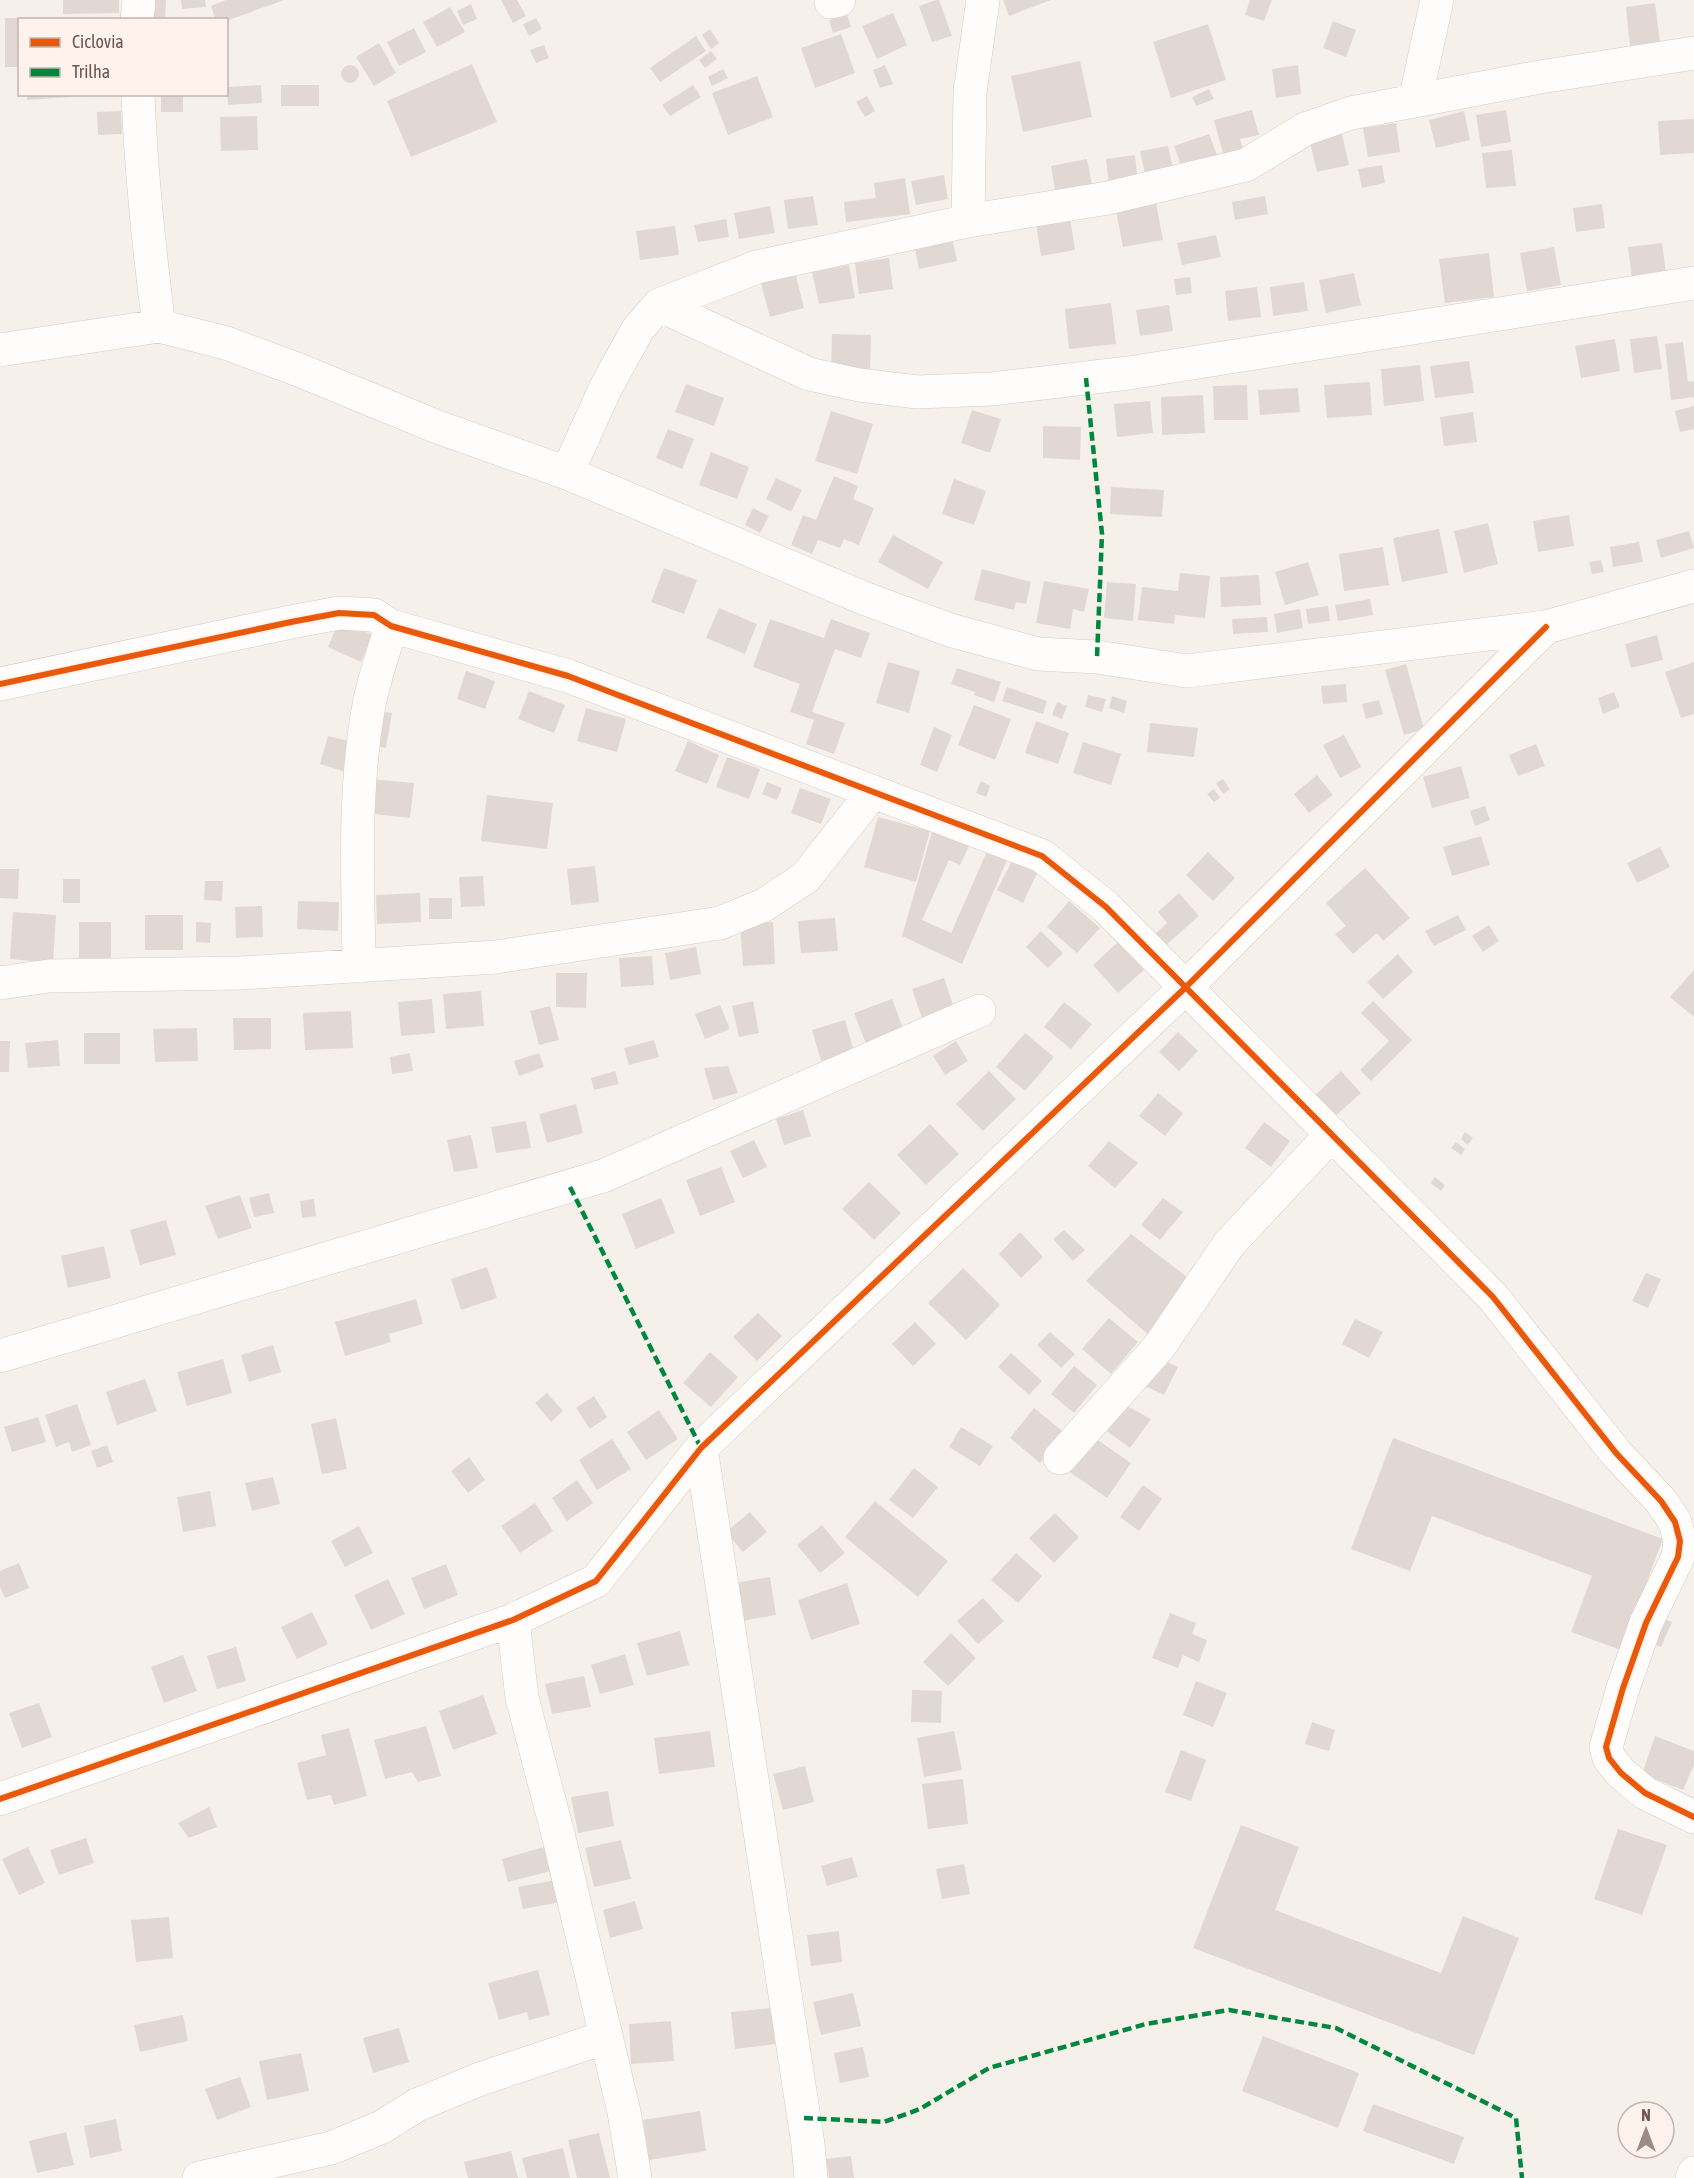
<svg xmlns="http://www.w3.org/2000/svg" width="1694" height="2178" font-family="'Asap Condensed',sans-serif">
  <rect width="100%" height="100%" fill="#f6f0eb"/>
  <!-- building -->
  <path fill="#e2d8d3" d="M63,0h56v13l-56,1z
    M148,0h18l-1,20h-17z
    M181,0h24l1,7 -24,2z
    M226,0h58l-58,21v-1h-10l-5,-14z
    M501,0h16l9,16 -13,7z
    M936,0h3l13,36 -20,6 -13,-36z
    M1003,0h48l-42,16z
    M1250,0h22l-8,21 -19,-6z
    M1655,3l5,39 -30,4 -4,-39z
    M471,4l6,15 -14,6 -6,-14z
    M450,7l15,25 -28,15 -14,-25z
    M893,13l14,32 -30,14 -15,-33z
    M847,14l4,13 -18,6 -4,-13z
    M5,18h15l-1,49h-14z
    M536,18l6,11 -13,7 -6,-12z
    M1333,21l23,9 -10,27 -23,-9z
    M1208,24l18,56 -55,18 -18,-56z
    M414,28l12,24 -27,14 -12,-24z
    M710,29l9,14 -8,6 -9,-14z
    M841,34l14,39 -40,15 -14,-40z
    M696,36l10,15 -46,31 -10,-14z
    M379,43l17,30 -22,13 -18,-29z
    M544,45l5,13 -13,5 -6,-13z
    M711,51l6,8 -12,9 -6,-8z
    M1080,61l12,56 -69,15 -12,-56z
    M472,64l25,58 -86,35 -24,-56z
    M885,65l8,19 -13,4 -7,-18z
    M1298,65l3,29 -25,4 -4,-29z
    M341 74a9 9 0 1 1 18 0a9 9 0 1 1-18 0Z
    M723,69l5,9 -16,8 -4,-9z
    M757,76l16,41 -45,18 -16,-42z
    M261,85l1,18 -34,2 -1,-18z
    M281,85h38v21h-38z
    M693,85l8,12 -31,19 -8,-11z
    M1209,89l5,10 -18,7 -4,-9z
    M27,94h56v2l-56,4z
    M161,94h22v18h-22z
    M867,96l8,15 -10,6 -9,-15z
    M1252,110l7,25 -19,4 5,17 -20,5 -11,-41z
    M1506,110l5,32 -30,5 -5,-32z
    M121,111l1,23 -24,1 -1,-23z
    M1464,111l6,29 -34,8 -7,-28z
    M257,116l1,34 -37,1 -1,-34z
    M1694,119v34l-34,2 -2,-34z
    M1396,123l4,29 -32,5 -5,-29z
    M1341,130l8,35 -32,7 -8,-34z
    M1209,134l11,29 -36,11 -10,-28z
    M1168,146l6,27 -28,6 -6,-28z
    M1512,150l4,36 -30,2 -4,-35z
    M1135,155l3,27 -29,4 -3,-27z
    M1087,159l6,31 -37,6 -5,-30z
    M1382,165l3,18 -23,5 -4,-19z
    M944,175l4,24 -32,6 -5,-24z
    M905,178l5,36 -64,8 -2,-20 32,-4 -2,-15z
    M813,196l5,29 -30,4 -4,-29z
    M1265,196l3,18 -33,6 -3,-18z
    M1156,203l7,37 -40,7 -7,-36z
    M1602,204l3,24 -29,4 -3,-24z
    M770,206l5,27 -36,6 -5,-26z
    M1070,218l5,32 -34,6 -5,-32z
    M726,219l3,18 -31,5 -4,-17z
    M675,226l4,29 -39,5 -4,-29z
    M1216,235l5,22 -39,8 -5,-22z
    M952,237l5,24 -38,8 -5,-25z
    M1662,243l4,31 -34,4 -4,-31z
    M1554,247l7,38 -34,6 -7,-38z
    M1489,253l5,44 -49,6 -6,-44z
    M889,258l4,31 -34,5 -4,-31z
    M849,265l6,33 -36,6 -7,-32z
    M795,272l9,36 -34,9 -10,-37z
    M1354,273l7,32 -35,8 -7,-33z
    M1190,277l2,16 -16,2 -2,-16z
    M1304,282l4,29 -35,5 -3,-29z
    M1257,287l4,30 -33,4 -3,-30z
    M1111,303l5,41 -47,5 -4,-40z
    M1169,305l4,26 -33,5 -4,-26z
    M832,334l39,1 -1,39h-39z
    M1657,336l5,33 -28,4 -4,-34z
    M1615,339l5,32 -39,7 -6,-32z
    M1683,342l5,40 6,-1v16l-23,3 -6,-56z
    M1469,361l5,32 -39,5 -5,-32z
    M1420,365l4,36 -40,5 -3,-37z
    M1370,382l2,33 -45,3 -3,-33z
    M686,384l38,14 -10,28 -39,-14z
    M1247,385l1,35h-34l-1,-34z
    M1298,388l2,24 -40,3 -2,-25z
    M1203,395l2,38 -43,2 -1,-38z
    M1150,401l3,32 -36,4 -3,-33z
    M1694,406v23l-14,3 -5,-21z
    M972,410l29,9 -11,34 -29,-10z
    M831,411l42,13 -16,50 -42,-13z
    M1473,412l4,30 -33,4 -4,-29z
    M1043,426l38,1 -1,33 -37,-2z
    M668,429l26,10 -12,30 -26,-11z
    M711,452l38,15 -12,32 -38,-14z
    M834,476l24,10 -5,13 21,9 -15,37 -15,-6 -4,9 -22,-8 -6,14 -21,-9 12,-30 13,5z
    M776,478l26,12 -11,22 -25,-13z
    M954,479l32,12 -12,34 -32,-11z
    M1111,487l53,3 -2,27 -52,-3z
    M753,508l16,8 -9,17 -15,-8z
    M1569,515l5,31 -36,6 -5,-31z
    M1488,523l10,41 -34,9 -10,-42z
    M1439,529l9,44 -46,9 -9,-44z
    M1689,531l5,17 -33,10 -5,-18z
    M893,535l50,27 -15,27 -50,-27z
    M1639,542l4,20 -30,5 -3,-20z
    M1383,547l6,38 -45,6 -5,-37z
    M1601,560l3,12 -12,2 -3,-12z
    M1308,562l11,33 -34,10 -10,-33z
    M664,568l33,12 -13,34 -33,-12z
    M982,569l49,13 -5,22 -10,-2 -2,8 -40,-10z
    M1180,573l30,3 -5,42 -30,-3 -1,9 -36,-4 4,-33 36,4z
    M1259,575l2,30 -40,2 -1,-30z
    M1044,581l45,8 -5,23 -11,-3 -3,20 -34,-6z
    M1107,582l29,2 -3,37 -29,-3z
    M1370,599l3,16 -35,6 -3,-16z
    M1328,606l2,15 -22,3 -2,-15z
    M719,608l38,16 -12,30 -39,-16z
    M1300,609l3,19 -26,5 -3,-19z
    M1267,617l1,15 -35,2 -1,-15z
    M770,619l54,19 7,-19 39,14 -9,25 -26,-9 -23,63 33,11 -11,31 -28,-10 8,-24 -24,-8 10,-28 -47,-17z
    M339,621l34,14 -12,27 -33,-15z
    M1657,635l6,25 -32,8 -6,-24z
    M888,662l32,9 -11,42 -33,-10z
    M1694,662v52l-13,4 -16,-46z
    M1406,664l18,65 -20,6 -19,-65z
    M957,668l44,14 -7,20 -20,-7 1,-3 -24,-8z
    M466,671l29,10 -10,28 -28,-10z
    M1346,684l1,18 -24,2 -2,-18z
    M1007,687l40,14 -4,13 -41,-13z
    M529,691l36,14 -11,28 -36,-14z
    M1614,692l6,15 -17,7 -5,-16z
    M1088,695l18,4 -4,13 -17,-5z
    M1112,696l15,5 -3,12 -15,-5z
    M1379,700l4,14 -17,5 -4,-15z
    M1057,702l10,4 -5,13 -10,-4z
    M974,705l37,14 -16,41 -37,-15z
    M586,708l40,11 -9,33 -40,-11z
    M376,710l16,3 -6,35 -16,-3z
    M1036,721l33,12 -11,31 -33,-11z
    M1150,723l48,5 -4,29 -47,-5z
    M934,727l18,8 -15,37 -17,-7z
    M1344,735l17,32 -21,11 -17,-33z
    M328,736l29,7 -8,30 -29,-9z
    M688,741l31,14 -12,29 -32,-13z
    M1083,742l38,12 -10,31 -38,-12z
    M1536,744l9,22 -27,10 -9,-21z
    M727,757l33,12 -11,30 -33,-12z
    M1461,766l9,32 -38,10 -9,-31z
    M1317,775l16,20 -24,18 -15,-19z
    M369,779l45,4 -4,35 -45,-5z
    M1223,779l7,10 -7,5 -7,-11z
    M981,781l9,5 -4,11 -10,-4z
    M767,782l15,6 -5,12 -15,-6z
    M800,788l31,11 -10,25 -30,-11z
    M1214,789l6,9 -6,4 -7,-8z
    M487,795l66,8 -6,46 -66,-8z
    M1485,806l5,14 -15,6 -5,-15z
    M878,817l52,14 -14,51 -52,-15z
    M933,828l37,16 -10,21 -11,-5 -27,60 29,13 37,-84 20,9 -46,106 -60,-28z
    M1481,836l9,29 -38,11 -9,-29z
    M1660,847l10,20 -33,16 -10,-20z
    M1208,852l27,26 -22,23 -27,-26z
    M1013,859l25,12 -15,32 -26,-13z
    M595,866l4,36 -28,3 -4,-36z
    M1365,868l45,50 -27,23 -6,-8 -24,21 -18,-20 11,-8 -20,-23z
    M0,869h19l-1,30 -18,-1z
    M483,876l2,30 -24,1 -2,-30z
    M63,879h17v24h-17z
    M205,881h18l-1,20 -18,-1z
    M420,893l1,29 -44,2 -1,-29z
    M1179,893l20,23 -34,30 -10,-12 12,-11 -9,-11z
    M429,898h23v21h-23z
    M298,901l41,1 -1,29 -41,-2z
    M1069,901l31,27 -23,25 -30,-26z
    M262,906l1,31 -27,1 -1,-31z
    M13,912l43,3 -3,48 -43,-4z
    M145,915h38v35h-38z
    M1458,915l8,15 -32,16 -9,-15z
    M835,918l3,33 -37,2 -3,-32z
    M79,922h32v36h-32z
    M196,922l15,1 -1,20 -14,-1z
    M773,922l2,42 -32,2 -3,-42z
    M1489,925l10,16 -16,11 -11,-16z
    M1041,931l22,22 -15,15 -22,-21z
    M1118,942l26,28 -26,23 -25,-28z
    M696,947l5,27 -31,6 -5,-27z
    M1398,954l15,18 -30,27 -16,-17z
    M652,956l2,29 -33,2 -2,-29z
    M1694,970v47l-24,-20z
    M556,973h31l-1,35 -30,-1z
    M944,978l12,36 -32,10 -12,-35z
    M481,991l3,35 -38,3 -3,-35z
    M432,999l3,34 -34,3 -3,-34z
    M892,999l14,37 -38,13 -14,-36z
    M753,1001l6,32 -20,4 -7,-31z
    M1373,1001l39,39 -41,41 -11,-11 29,-29 -28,-28z
    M1064,1002l28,22 -21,25 -27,-22z
    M720,1005l10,24 -25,10 -10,-25z
    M550,1006l9,34 -20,5 -9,-34z
    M351,1011l2,37 -48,2 -2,-37z
    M233,1018h38v31l-37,1z
    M845,1020l9,31 -33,10 -9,-31z
    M197,1028l1,33 -43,1 -2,-33z
    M1178,1032l20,19 -19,20 -20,-19z
    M84,1033h36v31h-36z
    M1025,1033l29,24 -29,34 -29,-24z
    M58,1040l2,26 -32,2 -3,-25z
    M654,1040l5,17 -30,8 -5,-17z
    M0,1041h10l-1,31h-9z
    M956,1041l12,20 -23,14 -12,-19z
    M410,1053l3,18 -21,3 -2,-17z
    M539,1053l5,14 -25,9 -5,-15z
    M728,1066l10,27 -25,7 -9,-32z
    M615,1071l4,13 -25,6 -3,-12z
    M989,1071l27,28 -33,32 -27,-27z
    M1341,1071l20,22 -30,27 -19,-22z
    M1158,1093l25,20 -18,23 -26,-20z
    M576,1104l7,29 -36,10 -8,-29z
    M803,1110l8,26 -27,9 -8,-26z
    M526,1121l5,27 -35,5 -5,-26z
    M1264,1122l26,19 -19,26 -26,-19z
    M930,1124l29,30 -33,31 -29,-30z
    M1465,1132l8,6 -5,7 -7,-6z
    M471,1135l7,33 -24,4 -7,-32z
    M754,1140l13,27 -24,11 -13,-27z
    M1109,1141l29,22 -23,25 -27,-22z
    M1456,1142l9,7 -4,6 -10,-7z
    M721,1167l14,35 -35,14 -14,-36z
    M1435,1177l10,8 -4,6 -10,-8z
    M869,1182l32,31 -27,27 -32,-31z
    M269,1193l5,20 -20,4 -5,-19z
    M240,1195l12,33 -34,11 -13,-33z
    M661,1198l14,35 -39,16 -14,-35z
    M1163,1198l20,14 -23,28 -19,-15z
    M314,1199l2,17 -14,2 -2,-17z
    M166,1220l10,35 -36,10 -10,-35z
    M1064,1230l21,20 -12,11 -20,-22z
    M1020,1232l23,25 -22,21 -22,-24z
    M1131,1234l65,50 -46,52 -64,-55z
    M104,1246l7,32 -43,10 -7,-32z
    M487,1267l10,31 -36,12 -10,-31z
    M963,1268l37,37 -34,35 -38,-37z
    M1646,1273l15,6 -13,29 -16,-7z
    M416,1299l7,25 -34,10 2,8 -46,14 -10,-34z
    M758,1313l24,23 -25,25 -24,-24z
    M1109,1318l29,24 -27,32 -29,-25z
    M1355,1319l28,13 -14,26 -27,-14z
    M915,1322l21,22 -23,22 -21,-22z
    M1050,1332l25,22 -14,14 -24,-23z
    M273,1345l8,27 -32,10 -8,-27z
    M710,1352l28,25 -27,30 -28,-24z
    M1011,1353l31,28 -13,14 -31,-28z
    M1153,1355l25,12 -14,28 -25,-12z
    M223,1359l9,34 -45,13 -10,-34z
    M1074,1366l23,19 -23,28 -23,-19z
    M145,1379l12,32 -40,14 -11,-33z
    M547,1393l16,18 -12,11 -16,-19z
    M594,1396l13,21 -17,12 -14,-21z
    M1118,1401l33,18 -21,29 -30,-22z
    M77,1404l14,41 -19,7 -3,-10 -13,5 -11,-32z
    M1034,1408l31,25 -25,30 -30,-25z
    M659,1410l19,29 -32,21 -19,-28z
    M38,1417l8,25 -34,10 -8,-25z
    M336,1418l11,51 -25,5 -11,-50z
    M961,1427l32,19 -13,20 -31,-19z
    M1092,1436l39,27 -24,35 -40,-28z
    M1393,1438l270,101 -42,111 -50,-18 21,-56 -160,-60 -22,55 -59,-22z
    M612,1439l19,30 -34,21 -18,-30z
    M107,1445l6,17 -16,6 -6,-17z
    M469,1457l16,23 -17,13 -17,-22z
    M914,1468l24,19 -25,31 -24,-18z
    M273,1477l7,27 -28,7 -7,-28z
    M577,1480l16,23 -26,18 -15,-23z
    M1143,1485l19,14 -23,32 -19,-14z
    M210,1491l6,35 -33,6 -6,-35z
    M875,1501l73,60 -30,36 -73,-60z
    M535,1503l18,28 -33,22 -19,-27z
    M750,1512l17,20 -24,20 -17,-20z
    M1055,1513l24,24 -25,26 -25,-25z
    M822,1525l23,28 -25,20 -23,-28z
    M359,1526l14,27 -28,14 -14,-26z
    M1016,1553l26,23 -24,27 -27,-23z
    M19,1563l10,25 -24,10 -5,-11v-16z
    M446,1564l12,31 -34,14 -13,-31z
    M770,1577l6,38 -34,6 -7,-38z
    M388,1579l17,35 -34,16 -17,-35z
    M847,1583l13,41 -49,16 -13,-40z
    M983,1598l21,23 -26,23 -21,-23z
    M312,1612l16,32 -31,15 -16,-32z
    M1170,1613l26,10 -4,11 15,6 -8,22 -16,-7 -5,13 -26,-10z
    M1655,1615l17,7 -11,25 -17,-6z
    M680,1631l9,34 -42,11 -10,-33z
    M951,1633l25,25 -28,28 -25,-24z
    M236,1647l10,34 -29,8 -10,-33z
    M625,1654l9,31 -34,9 -9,-29z
    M183,1655l14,36 -33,12 -13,-36z
    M584,1676l7,31 -39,7 -7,-30z
    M1196,1681l31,12 -14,34 -30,-12z
    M912,1690l30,1 -1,32 -30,-1z
    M483,1695l14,39 -44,16 -14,-39z
    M39,1703l13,34 -30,11 -13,-35z
    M1312,1722l23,8 -6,21 -24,-7z
    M426,1726l15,50 -23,6 -6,-10 -27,7 -11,-39z
    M349,1728l18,68 -33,9 -3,-10 -24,5 -10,-37 29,-8 -5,-20z
    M710,1731l5,36 -56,7 -5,-36z
    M954,1731l8,39 -38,7 -7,-39z
    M1655,1736l39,15v14l-11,25 -41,-16z
    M1181,1750l25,10 -15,41 -26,-9z
    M805,1766l9,36 -31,8 -10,-36z
    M963,1779l5,45 -40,5 -6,-45z
    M608,1791l6,35 -36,7 -7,-36z
    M209,1807l8,20 -28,11 -11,-15z
    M1241,1825l58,22 -24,63 166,63 22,-57 56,22 -45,117 -281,-107z
    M1618,1829l49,16 -25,70 -48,-16z
    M86,1838l8,25 -35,12 -9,-25z
    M621,1840l10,39 -37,8 -9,-39z
    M28,1847l17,36 -26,12 -17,-36z
    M544,1847l7,24 -43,11 -6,-23z
    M852,1857l6,20 -31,9 -6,-20z
    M964,1864l6,30 -28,5 -6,-30z
    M556,1880l5,22 -38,7 -5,-22z
    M635,1901l8,28 -33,9 -7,-28z
    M169,1917l4,41 -37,4 -5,-42z
    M839,1931l3,31 -31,4 -4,-31z
    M538,1970l12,45 -21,5 -2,-8 -28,8 -11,-37z
    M853,1993l8,33 -40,9 -8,-33z
    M771,2008l4,36 -40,5 -4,-37z
    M183,2015l5,26 -48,11 -6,-27z
    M671,2021l3,40 -43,3 -2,-40z
    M399,2028l10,34 -36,11 -10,-35z
    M1263,2036l96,37 -21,55 -96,-37z
    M863,2047l6,30 -29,6 -6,-30z
    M301,2053l8,38 -42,9 -8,-39z
    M240,2077l11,30 -34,13 -12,-31z
    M1373,2104l91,33 -10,27 -91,-33z
    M700,2111l6,40 -57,9 -6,-40z
    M116,2119l6,32 -32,7 -6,-32z
    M66,2132l8,33 -37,8 -8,-32z
    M599,2133l11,45h-33l-9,-38z
    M563,2148l7,30h-43l-5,-20z
    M511,2151l7,27h-50l-4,-16z
    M851,2156l3,22h-25l-3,-19z"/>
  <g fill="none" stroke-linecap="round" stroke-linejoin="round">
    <defs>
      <path id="minor" d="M831,2l8,-2
        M137,20l2,-20
        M138,94c3,78 11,155 21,232
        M1415,101l22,-101
        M968,221l2,-129 13,-92
        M659,305l150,69 50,11 59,7 74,-3 137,-16 565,-90
        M0,350l159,-24 67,17 73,27 136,56 132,47 299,126 84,31 88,24 59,3 90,14 359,-44 148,-41
        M567,473l39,-86 32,-58 21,-24 98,-38 211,-46 140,-23 138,-33 59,-36 46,-16 189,-36 154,-24
        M0,684l291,-62 48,-9 35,2 17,11 177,50 474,180 64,51 387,390 123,156 45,48 14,21 5,19 -2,16 -32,66 -23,65 -17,59 3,11 12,15 24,20 49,24
        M359,966c-1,-87 -6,-175 10,-261 5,-27 15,-53 22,-79
        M0,983l49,-7 192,-3 255,-16 224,-34 44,-18 41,-27 68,-86
        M0,1356l603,-180 376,-165
        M701,1448l107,696 3,34
        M1060,1458l99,-111 70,-103 103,-110
        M513,1620l9,78 37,140 65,274 11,66
        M0,1799l513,-179 83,-39 105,-133 485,-461 360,-360
        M199,2178l132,-30 51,-21 35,-22 63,-26 126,-42
        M1692,2178l2,-5"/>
    </defs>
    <!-- minor casing -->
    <use href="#minor" stroke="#d4cbc8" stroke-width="34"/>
    <!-- minor -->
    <use href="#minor" stroke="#fefdfc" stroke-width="33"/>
    <!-- quiet -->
    <path stroke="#00873e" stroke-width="4.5" stroke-dasharray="9 4.5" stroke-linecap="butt" d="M1086,378l16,156 -5,123
      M570,1187l131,261
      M804,2118l80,4 36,-13 69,-41 157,-44 83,-14 107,18 180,90 6,60"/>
    <defs>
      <path id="cycleway" d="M0,684l291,-62 48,-9 35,2 17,11 177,50 474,180 64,51 387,390 123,156 45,48 14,21 5,19 -2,16 -32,66 -23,65 -17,59 3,11 12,15 24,20 49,24
        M0,1799l513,-179 83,-39 105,-133 485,-461 360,-360"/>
    </defs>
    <!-- cycleway casing -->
    <use href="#cycleway" stroke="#fdf3ec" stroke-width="10"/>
    <!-- cycleway -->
    <use href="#cycleway" stroke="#e8590c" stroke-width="6"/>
  </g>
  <!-- legend -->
  <rect x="18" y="18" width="210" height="78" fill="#fdf3ec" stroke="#c5b3ad" stroke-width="1.5"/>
  <rect x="30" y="38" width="30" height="9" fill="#e8590c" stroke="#c5b3ad" stroke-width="1.5"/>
  <text x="72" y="48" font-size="18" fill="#70544e">Ciclovia</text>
  <rect x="30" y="68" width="30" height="9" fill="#00873e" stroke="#c5b3ad" stroke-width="1.5"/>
  <text x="72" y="78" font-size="18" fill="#70544e">Trilha</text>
  <!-- north arrow -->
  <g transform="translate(1646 2130)"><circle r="28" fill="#fdf3ec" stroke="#c5b3ad" stroke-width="1.5"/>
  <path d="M0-4.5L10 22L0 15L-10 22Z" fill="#9f8b85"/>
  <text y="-9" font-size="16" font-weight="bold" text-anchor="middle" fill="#70544e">N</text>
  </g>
</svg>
